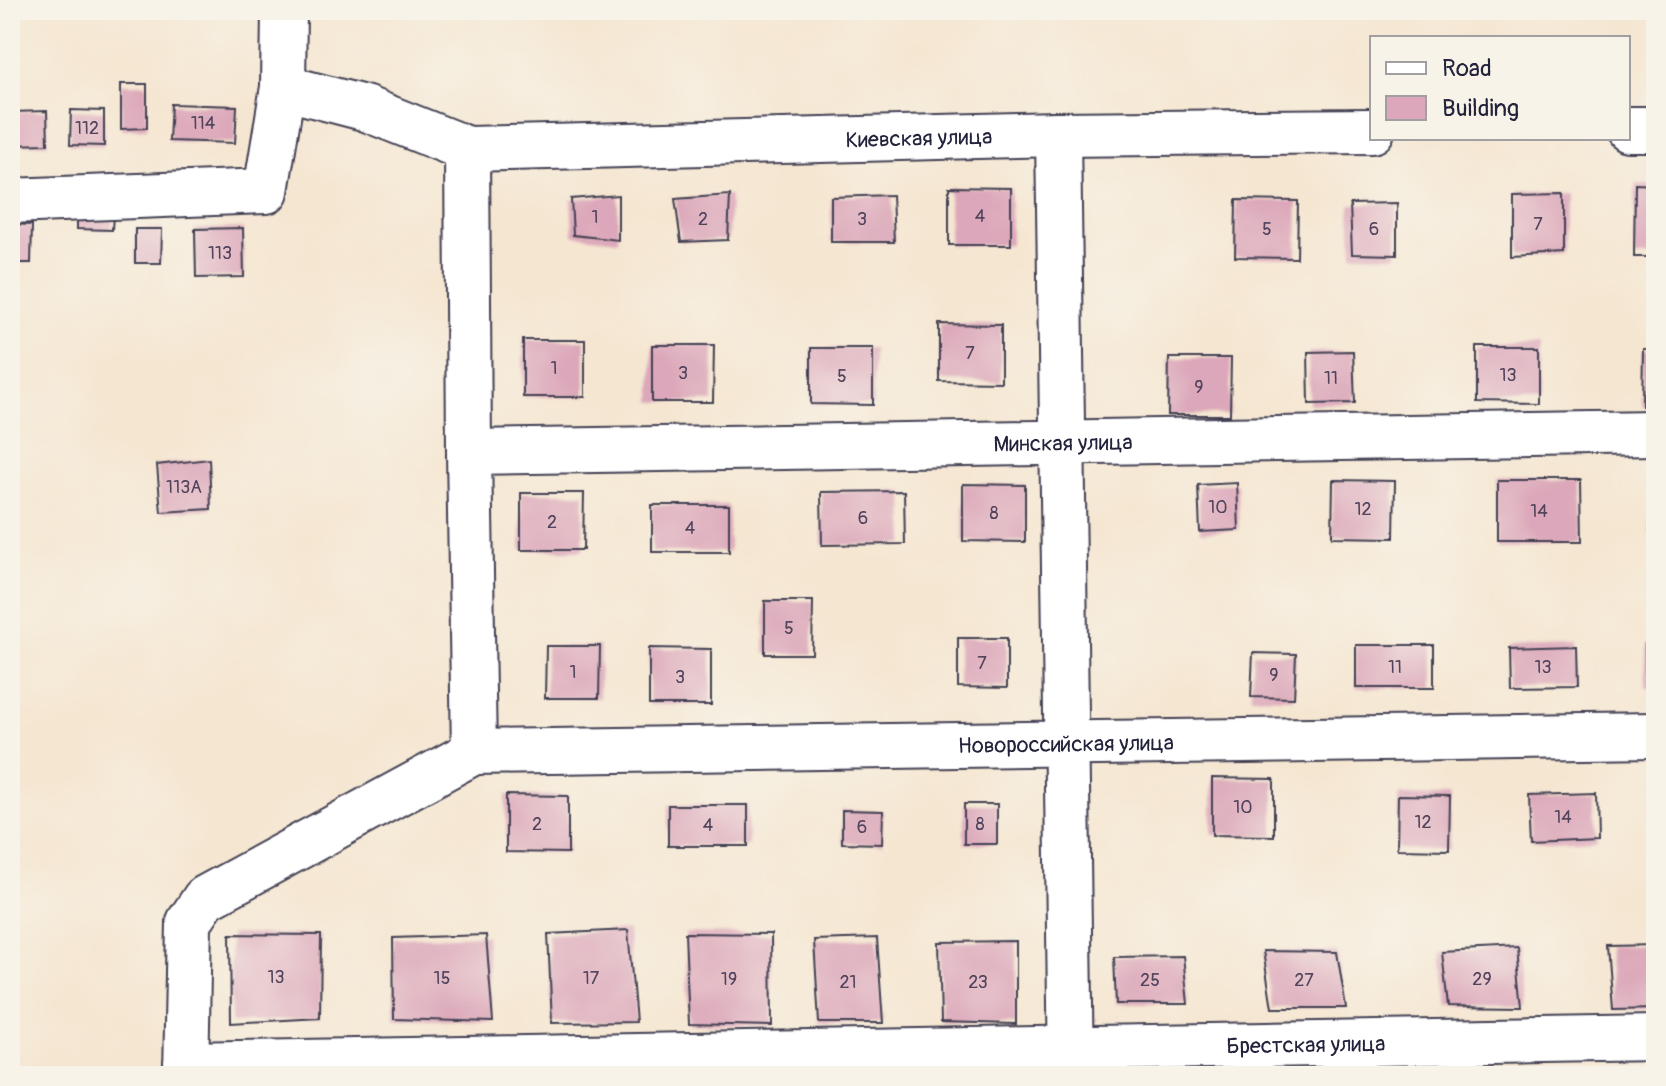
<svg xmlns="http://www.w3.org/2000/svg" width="1666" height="1086" font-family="Pangolin,sans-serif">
  <rect width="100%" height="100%" fill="#f7f3e8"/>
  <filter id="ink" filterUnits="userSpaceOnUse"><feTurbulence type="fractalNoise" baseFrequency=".0125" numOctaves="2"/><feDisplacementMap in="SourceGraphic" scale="16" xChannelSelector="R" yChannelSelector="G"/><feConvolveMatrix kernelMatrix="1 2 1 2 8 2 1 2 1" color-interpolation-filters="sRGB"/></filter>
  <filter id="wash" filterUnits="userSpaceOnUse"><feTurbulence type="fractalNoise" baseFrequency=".006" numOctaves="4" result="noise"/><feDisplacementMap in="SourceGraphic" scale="32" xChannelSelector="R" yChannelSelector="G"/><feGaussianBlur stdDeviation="1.8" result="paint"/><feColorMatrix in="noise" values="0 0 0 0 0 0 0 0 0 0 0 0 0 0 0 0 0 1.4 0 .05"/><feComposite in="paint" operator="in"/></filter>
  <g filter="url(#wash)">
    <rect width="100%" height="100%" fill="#f5e6d1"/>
    <g id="blocks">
      <!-- building -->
      <path fill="#dca7ba" d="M121,84h26v44l-26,1z
        M171,104l66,2 -2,37 -66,-2z
        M71,110l33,1v35l-34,-1z
        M47,111l1,33 -38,1v-33z
        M1635,184l21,1v72h-22z
        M949,187l62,1v57h-62z
        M1564,193v61l-52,3v-63z
        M618,195v45l-45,-5 -2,-36z
        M730,195l-2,45 -47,2 -6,-43z
        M892,195l2,47h-63v-45z
        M1236,200l62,1 -1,57 -62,-1z
        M1397,203v52l-45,-1 -2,-50z
        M77,214l36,1 -1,15 -35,-1z
        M10,224l22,1 -1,38h-21z
        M243,228l1,49 -48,1 -1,-49z
        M135,229h27l-1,34h-26z
        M939,324l62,1v57l-62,-1z
        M523,340h62v57h-62z
        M652,345h62l-1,57h-61z
        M1477,347h62v57l-62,-1z
        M811,348h62v57l-62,-1z
        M1643,349h13v57h-14z
        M1353,351l2,52 -46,1 -1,-52z
        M1169,358h62l-1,57h-62z
        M209,459l2,50 -50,3 -4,-47z
        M1651,475h5v57h-6z
        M1333,480l62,1 -1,57 -62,-1z
        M1497,480h84l1,62h-85z
        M1237,483l2,47 -39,2 -2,-47z
        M963,484l62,1v57l-62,-1z
        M904,491l1,53 -83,1 -1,-53z
        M521,493h63l-1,57h-62z
        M652,505h77v47h-77z
        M765,601h48l-1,53h-47z
        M958,638h49v50l-49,-1z
        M1645,644h11v43h-10z
        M1356,645h78v43h-78z
        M546,646h54l-1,52h-54z
        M1576,646l1,41 -67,1 -1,-40z
        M649,648l62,1v56h-62z
        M1253,653l43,1 -2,44 -43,-1z
        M1212,778l62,1v57l-62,-1z
        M1596,793l1,45 -66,3 -2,-46z
        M506,795l62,1v57l-62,-1z
        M1398,795l52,1 -1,54 -52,-1z
        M964,804h33v40h-33z
        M668,805h80v41h-80z
        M842,810l41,1 -1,33 -40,-1z
        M628,930l8,92 -84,1 -4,-89z
        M685,933l86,1 1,92 -83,-2z
        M230,934l91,1 -1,83 -89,5z
        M486,935l7,87 -99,-3 -1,-81z
        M877,938l6,85h-64l-5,-83z
        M1016,941v83l-75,-2 -2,-80z
        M1656,945v64l-43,1 -5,-64z
        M1517,948l6,59 -75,-1 -6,-54z
        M1263,951l74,1 9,56h-74z
        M1183,956l5,48h-72l-2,-47z"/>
    </g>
  </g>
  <g filter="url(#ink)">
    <use href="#blocks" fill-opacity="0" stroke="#423f52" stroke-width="2"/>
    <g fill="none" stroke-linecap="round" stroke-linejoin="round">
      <defs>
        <g id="minor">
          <path d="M1628,129h28"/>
          <path d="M1058,134l13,942"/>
          <path id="s1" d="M467,149l591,-15 314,-3"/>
          <path d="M10,201l256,-10 17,-104 1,-77"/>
          <path id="s2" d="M469,452l1187,-19"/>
          <path id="s3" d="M474,752l1182,-17"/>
          <path id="s4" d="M186,1064l1470,-26"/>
          <path d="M186,1076l3,-154 16,-24 269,-146 -5,-300 -2,-303 -103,-41 -81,-21"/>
        </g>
      </defs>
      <!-- minor casing -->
      <use href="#minor" stroke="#423f52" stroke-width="48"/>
      <!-- minor -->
      <use href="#minor" stroke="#fff" stroke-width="44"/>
    </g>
  </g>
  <g text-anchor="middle" stroke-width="6" stroke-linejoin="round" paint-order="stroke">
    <!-- number labels -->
    <g font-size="18" fill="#50435b">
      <text x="203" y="129">114</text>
      <text x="87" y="134">112</text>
      <text x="980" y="222">4</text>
      <text x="595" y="223">1</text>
      <text x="703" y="225">2</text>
      <text x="862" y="225">3</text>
      <text x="1538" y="230">7</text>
      <text x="1267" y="235">5</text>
      <text x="1374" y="235">6</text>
      <text x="220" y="259">113</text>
      <text x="970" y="359">7</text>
      <text x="554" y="374">1</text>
      <text x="683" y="379">3</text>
      <text x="1508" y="381">13</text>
      <text x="842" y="382">5</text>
      <text x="1331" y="384">11</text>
      <text x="1199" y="393">9</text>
      <text x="184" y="493">113А</text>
      <text x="1218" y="513">10</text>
      <text x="1363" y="515">12</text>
      <text x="1539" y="517">14</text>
      <text x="994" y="519">8</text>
      <text x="863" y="524">6</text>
      <text x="552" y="528">2</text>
      <text x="690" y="534">4</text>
      <text x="789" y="634">5</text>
      <text x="982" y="669">7</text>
      <text x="1395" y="673">11</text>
      <text x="1543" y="673">13</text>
      <text x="573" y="678">1</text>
      <text x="1274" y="681">9</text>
      <text x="680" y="683">3</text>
      <text x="1243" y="813">10</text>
      <text x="1563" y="823">14</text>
      <text x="1423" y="828">12</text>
      <text x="537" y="830">2</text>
      <text x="980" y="830">8</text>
      <text x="708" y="831">4</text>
      <text x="862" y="833">6</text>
      <text x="276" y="983">13</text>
      <text x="442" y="984">15</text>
      <text x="591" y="984">17</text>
      <text x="729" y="985">19</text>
      <text x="1482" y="985">29</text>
      <text x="1150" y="986">25</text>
      <text x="1304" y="986">27</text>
      <text x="848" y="988">21</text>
      <text x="978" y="988">23</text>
    </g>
    <!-- street labels -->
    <g font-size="22" fill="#22223b" stroke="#f7f3e8">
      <text dy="8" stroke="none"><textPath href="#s1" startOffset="452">Киевская улица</textPath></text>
      <text dy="8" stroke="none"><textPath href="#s2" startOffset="594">Минская улица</textPath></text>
      <text dy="8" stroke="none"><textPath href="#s3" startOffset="592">Новороссийская улица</textPath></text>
      <text dy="8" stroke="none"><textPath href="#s4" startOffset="1120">Брестская улица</textPath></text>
    </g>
  </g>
  <!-- margin -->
  <rect width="1666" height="1086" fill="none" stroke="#f7f3e8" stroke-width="40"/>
  <!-- legend -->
  <rect x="1370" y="36" width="260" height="104" fill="#f7f3e8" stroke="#a29fa3" stroke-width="2"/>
  <rect x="1386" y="62" width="40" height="12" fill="#ffffff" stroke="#a29fa3" stroke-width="2"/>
  <text x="1442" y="76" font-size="24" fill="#22223b">Road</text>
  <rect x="1386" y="96" width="40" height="24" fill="#dca7ba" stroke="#a29fa3" stroke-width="2"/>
  <text x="1442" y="116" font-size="24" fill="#22223b">Building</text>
</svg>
